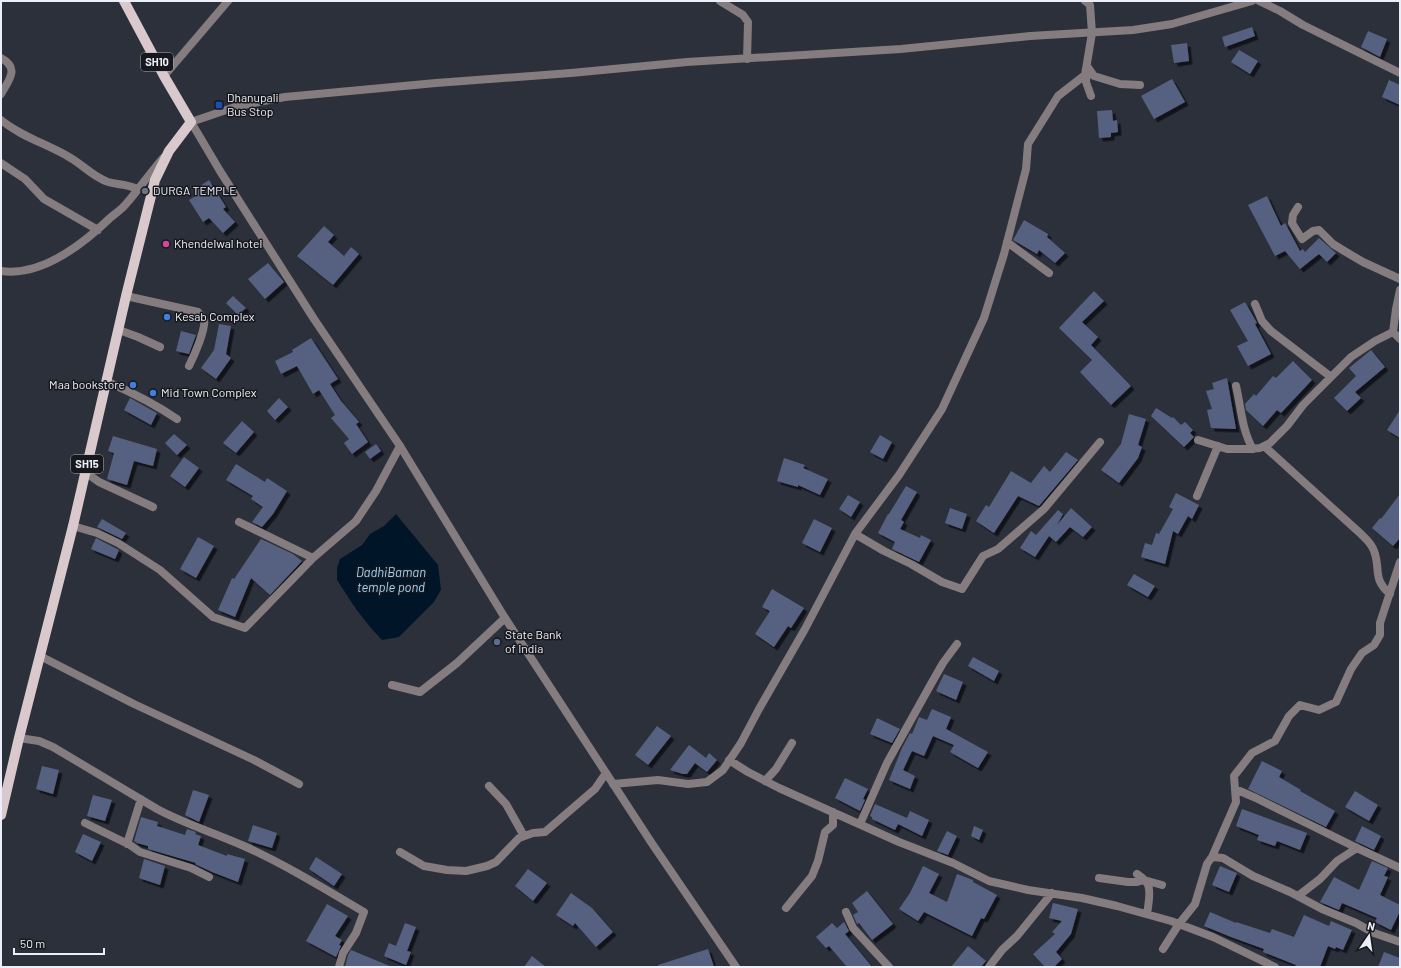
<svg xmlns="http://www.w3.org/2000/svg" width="1401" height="968" font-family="Barlow,sans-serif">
  <defs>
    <filter id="shadow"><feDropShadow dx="3.5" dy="3.5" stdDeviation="0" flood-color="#0009"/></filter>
  </defs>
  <rect width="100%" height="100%" fill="#2b303b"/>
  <!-- water -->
  <path fill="#001628" d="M396,514l42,51 3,25 -7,12 -35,35 -17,3 -12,-13 -14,-18 -19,-29v-12l3,-9 22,-14 8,-11 14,-8z"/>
  <!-- building -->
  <path fill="#566180" filter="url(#shadow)" d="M1252,27l3,9 -30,11 -3,-10z
    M1368,31l19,8 -7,18 -19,-10z
    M1187,43l2,18 -15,2 -3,-18z
    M1239,50l19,11 -8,13 -19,-12z
    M1172,79l13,23 -31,17 -13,-23z
    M1389,80l11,5v20l-18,-8z
    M1112,110l1,11 4,-1 1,12 -7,1v4l-12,1 -2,-27z
    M209,180l17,27 -3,2 12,13 -12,11 -14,-15 -6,4 -14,-22 8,-5 -3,-5z
    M1267,196l14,30 4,-3 15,28 3,-2 2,3 14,-14 17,15 -9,9 -8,-8 -19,15 -15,-18 -10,5 -27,-51z
    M1024,220l24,14 -1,3 18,16 -10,10 -16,-13 -2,4 -24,-14z
    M324,226l10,9 -6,7 16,14 7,-9 8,7 -26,31 -36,-29z
    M268,263l16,19 -19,17 -17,-20z
    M1094,291l10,10 -22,21 16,15 -7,8 40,41 -20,19 -31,-33 12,-12 -33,-32z
    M233,296l13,12 -8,7 -12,-12z
    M1245,302l12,21 -2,1 16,30 -23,12 -11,-20 11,-5 -18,-31z
    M219,324l12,2 -5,28 5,4 -15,21 -15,-11 13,-18z
    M181,331l15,4 -7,19 -13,-3z
    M311,338l27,41 -8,5 11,17 18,21 -3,2 12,18 -16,12 -8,-11 5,-4 -18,-21 4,-3 -16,-25 -6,4 -16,-28 -16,8 -6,-13 18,-9 -1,-2z
    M1371,350l14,17 -30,25 6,6 -14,13 -13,-13 22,-22 -7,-8z
    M1293,361l19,19 -31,33 -4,-3 -14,16 -17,-16 -1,-6 9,-10 2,2 17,-20 3,2z
    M1227,378l9,51 -25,-1 -4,-18 5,-1 -6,-18 8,-2 -2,-6z
    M130,398l27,15 -6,12 -27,-15z
    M279,398l9,9 -13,13 -8,-9z
    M1156,408l16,10 1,-1 8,8 4,-3 8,8 -3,3 4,4 -10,10 -33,-31z
    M1400,410v28l-13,-8z
    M1129,414l17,5 -8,26 4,2 -4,11 -19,25 -18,-13 20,-26z
    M242,421l12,11 -18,21 -13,-10z
    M174,434l13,11 -10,10 -12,-12z
    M880,435l12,7 -9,17 -13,-7z
    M113,436l44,13 -4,17 -19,-5 -7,24 -20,-6 7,-26 -6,-2z
    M376,444l5,7 -11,8 -5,-7z
    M1066,452l12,8 -39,46 -21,-10 -24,37 -18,-12 10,-16 3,2 22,-36 20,12 13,-17 6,6z
    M184,457l15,11 -14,19 -15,-11z
    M784,458l21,7 -2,3 25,11 -8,16 -22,-10v2l-21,-6z
    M236,464l29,18 2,-4 20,13 -14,23 -11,13 -10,-5 11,-15 -12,-8 2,-3 -27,-16z
    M906,486l11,6 -16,28 3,2 -4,7 20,9 1,-3 10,5 -12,22 -27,-13 3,-7 -17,-9 10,-19h1z
    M1176,493l23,12 -7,14 -4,-3 -10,18 -5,-3 -8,33 -24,-7 4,-14 7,2 4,-12 3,1 14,-25 -4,-2z
    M1400,494v44l-7,8 -21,-18 8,-10 1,1z
    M848,495l12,7 -9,15 -12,-8z
    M950,508l17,6 -5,15 -17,-6z
    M1071,508l21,19 -9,10 -13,-10 -14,15 -7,-6 -14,21 -15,-9 11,-17 5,4 22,-25 5,4 -6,11z
    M102,519l24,14 -4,6 -25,-12z
    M814,519l18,9 -12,24 -18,-9z
    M198,537l16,9 -18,32 -16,-9z
    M96,538l23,12 -4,9 -24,-10z
    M261,539l32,15 9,7 -32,34 -19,-17 -16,39 -17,-7 14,-32 2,1z
    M1134,574l21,12 -7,11 -21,-12z
    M772,589l32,19 -13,20 -3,-2 -14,21 -19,-13 15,-23 -8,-4z
    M973,657l26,14 -5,10 -26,-15z
    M944,674l19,8 -7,18 -20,-9z
    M932,709l19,8 -5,12 42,23 -10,16 -28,-16 4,-7 -21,-9 -9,20 -12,-5 -9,19 12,6 -5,13 -21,-9 13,-32 8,-15 2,1 7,-17 8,3z
    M877,718l23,11 -8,14 -22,-9z
    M657,726l14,10 -23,29 -13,-10z
    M689,745l17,13 3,-5 8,7 -10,12 -12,-9 -8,11h-4l-13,-4z
    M1262,761l20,10 -3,6 22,13 -1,1 35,20 -9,16 -78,-38z
    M42,766l17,4 -6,24 -17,-5z
    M845,778l23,11 -5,10 2,1 -5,11 -25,-13z
    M193,790l16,5 -10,27 -14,-7z
    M1355,791l23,14 -9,16 -24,-14z
    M93,795l19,5 -7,21 -18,-5z
    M875,804l32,14 3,-7 19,9 -7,16 -24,-12 -3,6 -23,-11v-2l-2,-1z
    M1242,809l65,24 -7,17 -23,-9 -2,5 -18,-6 2,-5 -23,-9z
    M141,817l17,5 -1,4 28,9 2,-6 9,3 -1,2 6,2 -3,9 29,11v-2l18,5 -7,23 -26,-10 -17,-8 1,-1 -48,-14v-3l-11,-3 -3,-2z
    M253,825l24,8 -5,15 -24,-7z
    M974,826l9,4 -4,10 -8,-4z
    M1362,826l19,10 -7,14 -19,-9z
    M947,831l10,5 -9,19 -11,-4z
    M83,834l18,8 -9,19 -17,-9z
    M316,857l26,17 -8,12 -25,-17z
    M144,859l21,7 -5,19 -21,-7z
    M1372,861l16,7 -4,8 4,1 -8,18 20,10v6l-9,19 -16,-8 2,-4 -35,-15 -3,7 -19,-8 14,-25 25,13z
    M923,866l16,8 -10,19 18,9 10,-28 16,6v2l24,13 -13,24 -3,-1 -9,18 -48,-24 -6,9 -19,-12 11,-16z
    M1220,866l17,7 -8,19 -17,-7z
    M528,869l19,14 -14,18 -18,-15z
    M867,891l26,33 -21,16 -13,-17 -2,1 -4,-9 5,-3 -6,-9z
    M571,893l21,15 21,24 -17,15 -21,-24 -2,3 -17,-11z
    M1053,903l25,6 -7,25 -15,18 6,7 -8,8h-9l-12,-13 22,-20 -3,-2 10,-11 -13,-3z
    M327,904l21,12 -13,20 7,4 -3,5 2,1 -5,11 -30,-16z
    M1210,912l26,11v-1l34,11 2,-4 22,8 10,-22 25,11 2,-5 21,9 -9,20 -7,-3 -1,2 -7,-3 -8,21h-25l1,-2 -33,-13 1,-3 -33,-12 -27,-11z
    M844,922l5,9 -4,3 27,33h-25l-18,-21 -3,2 -10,-11 16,-14 5,5z
    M405,923l11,4 -9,24 4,1 -5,13 -22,-9 5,-13 7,3z
    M968,946l18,15 -5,6h-30z
    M708,949l6,18h-56v-2z
    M351,950l41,17h-47l3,-12z
    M1384,952l16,6v9h-22z
    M532,956l14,11h-22z"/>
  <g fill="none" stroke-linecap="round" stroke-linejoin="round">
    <!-- minor -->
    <path stroke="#847c7e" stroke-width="8" d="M720,1l23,14 5,7 -1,37
      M1259,1l21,10 23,14 97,48
      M1,58c19,10 8,22 0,36
      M1087,66l7,10 26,8 20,1
      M1087,70l-1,12 5,14
      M164,76l64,-75
      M1,120c19,16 46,24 68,37 13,7 24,20 39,25 10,3 19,2 29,7
      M1,163l24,16 19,20 54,31
      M1298,207l-5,8 -1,8 10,16 11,-8 6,-1 14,14 13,8 17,10 37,17
      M1007,242l42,31
      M1,271c41,6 82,-27 109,-53 6,-5 12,-9 16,-14 13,-15 24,-31 37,-46
      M1400,290l-4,19 -3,23 7,7
      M126,296l72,16c2,3 5,4 6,8 2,9 -10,36 -15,46
      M1255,304l7,17 9,10 60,46
      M119,330l19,7 22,10
      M106,381c25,11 49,23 71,38
      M1236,386c5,21 6,45 17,63
      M1198,440l29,9h22l11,-1 10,-5 17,-17 16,-21 48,-48 24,-16 18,-9
      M1264,446l97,88c5,5 11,10 13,17 7,18 -2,28 16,43
      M85,472l14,10 54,25
      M1197,496l21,-50
      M239,522l74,36
      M73,526l24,7 21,10 42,27 53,47 32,11 68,-70 43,-37 20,-30 24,-45
      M855,534l29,17 27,13 31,18 20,7 21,-33 15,-7 46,-40 56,-67
      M40,656l94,48 120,56 45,24
      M392,685l28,7 37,-29 48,-45
      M19,738l20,3 14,6 104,62c28,15 58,24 87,37 42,19 81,43 120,66l-8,21 -13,20 -4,14
      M729,760l19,12 31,16 120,54 54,21 36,18 39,9 54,8 35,8 54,15 42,16 62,30
      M765,781l11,-12 16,-26
      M613,784l45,-4 30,4 19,-2 16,-12 18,-27 18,-34 46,-80 50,-95 44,-59 43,-66 42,-91 20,-64 22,-85 2,-25 30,-48 27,-21 7,-42 -2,-28 -5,-4
      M489,786l17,18 18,32
      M1235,789l21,9 101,50 43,20
      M85,823l45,22 10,7 51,16 18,9
      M860,824l27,-61 44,-79 12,-21 14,-19
      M127,844l14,-45
      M400,852l24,14 23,4 19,1 21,-5 9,-4 23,-24 14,-5 12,-1 50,-43 11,-16
      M1212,857l11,1 30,18 37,16 32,17 34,14 18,10 26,9
      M1137,874c4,3 9,6 11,11 3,6 0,23 -1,29
      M1099,878l29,4h9l7,-2 18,5
      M1298,896l22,-17 17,-18 20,-13
      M786,908l26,-32 6,-15 7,-29 8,-7v-13
      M846,912l7,16 36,39
      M1163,949l16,-25 16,-20 12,-40 5,-7 24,-55 -2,-26 18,-23 23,-12 14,-25 11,-11 19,5 17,-8 15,-33 11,-16 12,-8 6,-10v-12l20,-61
      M989,967l13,-17 15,-14 35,-43"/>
    <!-- tertiary -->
    <path stroke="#847c7e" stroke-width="8" d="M736,967l-85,-125 -146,-224 -105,-172 -86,-127 -94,-148 -29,-49 47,-16 47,-9 151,-14 135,-10 116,-11 214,-13 129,-13 103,-6 39,-6 80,-23"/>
    <!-- primary -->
    <path stroke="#d9c9cc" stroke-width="10" d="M1,815l18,-77 54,-212 53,-230 29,-116 14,-29 22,-29 -27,-46 -40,-75"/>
  </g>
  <!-- markers -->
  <rect fill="#1a4fb4" stroke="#16181d" stroke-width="1.5" x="215" y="101" width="8" height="8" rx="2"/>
  <circle fill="#6b7280" stroke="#16181d" stroke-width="1.5" cx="145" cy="191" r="4"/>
  <circle fill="#d1479c" stroke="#16181d" stroke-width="1.5" cx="166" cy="244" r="4"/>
  <g fill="#3f7fe0" stroke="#16181d" stroke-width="1.5">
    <circle cx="167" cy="317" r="4"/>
    <circle cx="133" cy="385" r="4"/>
    <circle cx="153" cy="393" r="4"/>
  </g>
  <circle fill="#5c6f8a" stroke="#16181d" stroke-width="1.5" cx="497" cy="642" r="4"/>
  <g text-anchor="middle" stroke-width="3" stroke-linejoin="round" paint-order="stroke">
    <!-- shield labels -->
    <g fill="#16181d" stroke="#acaeb6" stroke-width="1">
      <rect x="141" y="53" width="32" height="18" rx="3"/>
      <rect x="71" y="455" width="32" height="18" rx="3"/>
    </g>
    <g font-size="11" font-weight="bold" fill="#eceff7">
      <text x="157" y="66">SH10</text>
      <text x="87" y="468">SH15</text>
    </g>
    <!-- poi labels -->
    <g font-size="12" fill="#eceff7" stroke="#16181d" text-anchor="start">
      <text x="227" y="102">Dhanupali<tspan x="227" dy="14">Bus Stop</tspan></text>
      <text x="153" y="195">DURGA TEMPLE</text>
      <text x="174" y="248">Khendelwal hotel</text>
      <text x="175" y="321">Kesab Complex</text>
      <text x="125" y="389" text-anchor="end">Maa bookstore</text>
      <text x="161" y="397">Mid Town Complex</text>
      <text x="505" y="639">State Bank<tspan x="505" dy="14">of India</tspan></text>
    </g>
    <!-- water labels -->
    <g font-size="13" font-style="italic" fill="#9bd2fb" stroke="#16181d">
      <text x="391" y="577">DadhiBaman<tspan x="391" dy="15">temple pond</tspan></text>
    </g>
  </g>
  <!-- border -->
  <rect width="1401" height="968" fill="none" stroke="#eceff7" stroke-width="4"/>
  <!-- north arrow -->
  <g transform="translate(1369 936) rotate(13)" stroke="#16181d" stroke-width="3" paint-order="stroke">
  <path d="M0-3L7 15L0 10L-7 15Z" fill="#eceff7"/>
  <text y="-6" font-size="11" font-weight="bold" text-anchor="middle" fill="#eceff7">N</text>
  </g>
  <!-- scale -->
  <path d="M14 948v6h90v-6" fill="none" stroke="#eceff7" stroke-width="2"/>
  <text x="20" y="948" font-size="12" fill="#eceff7" stroke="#16181d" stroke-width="3" paint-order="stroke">50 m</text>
</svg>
